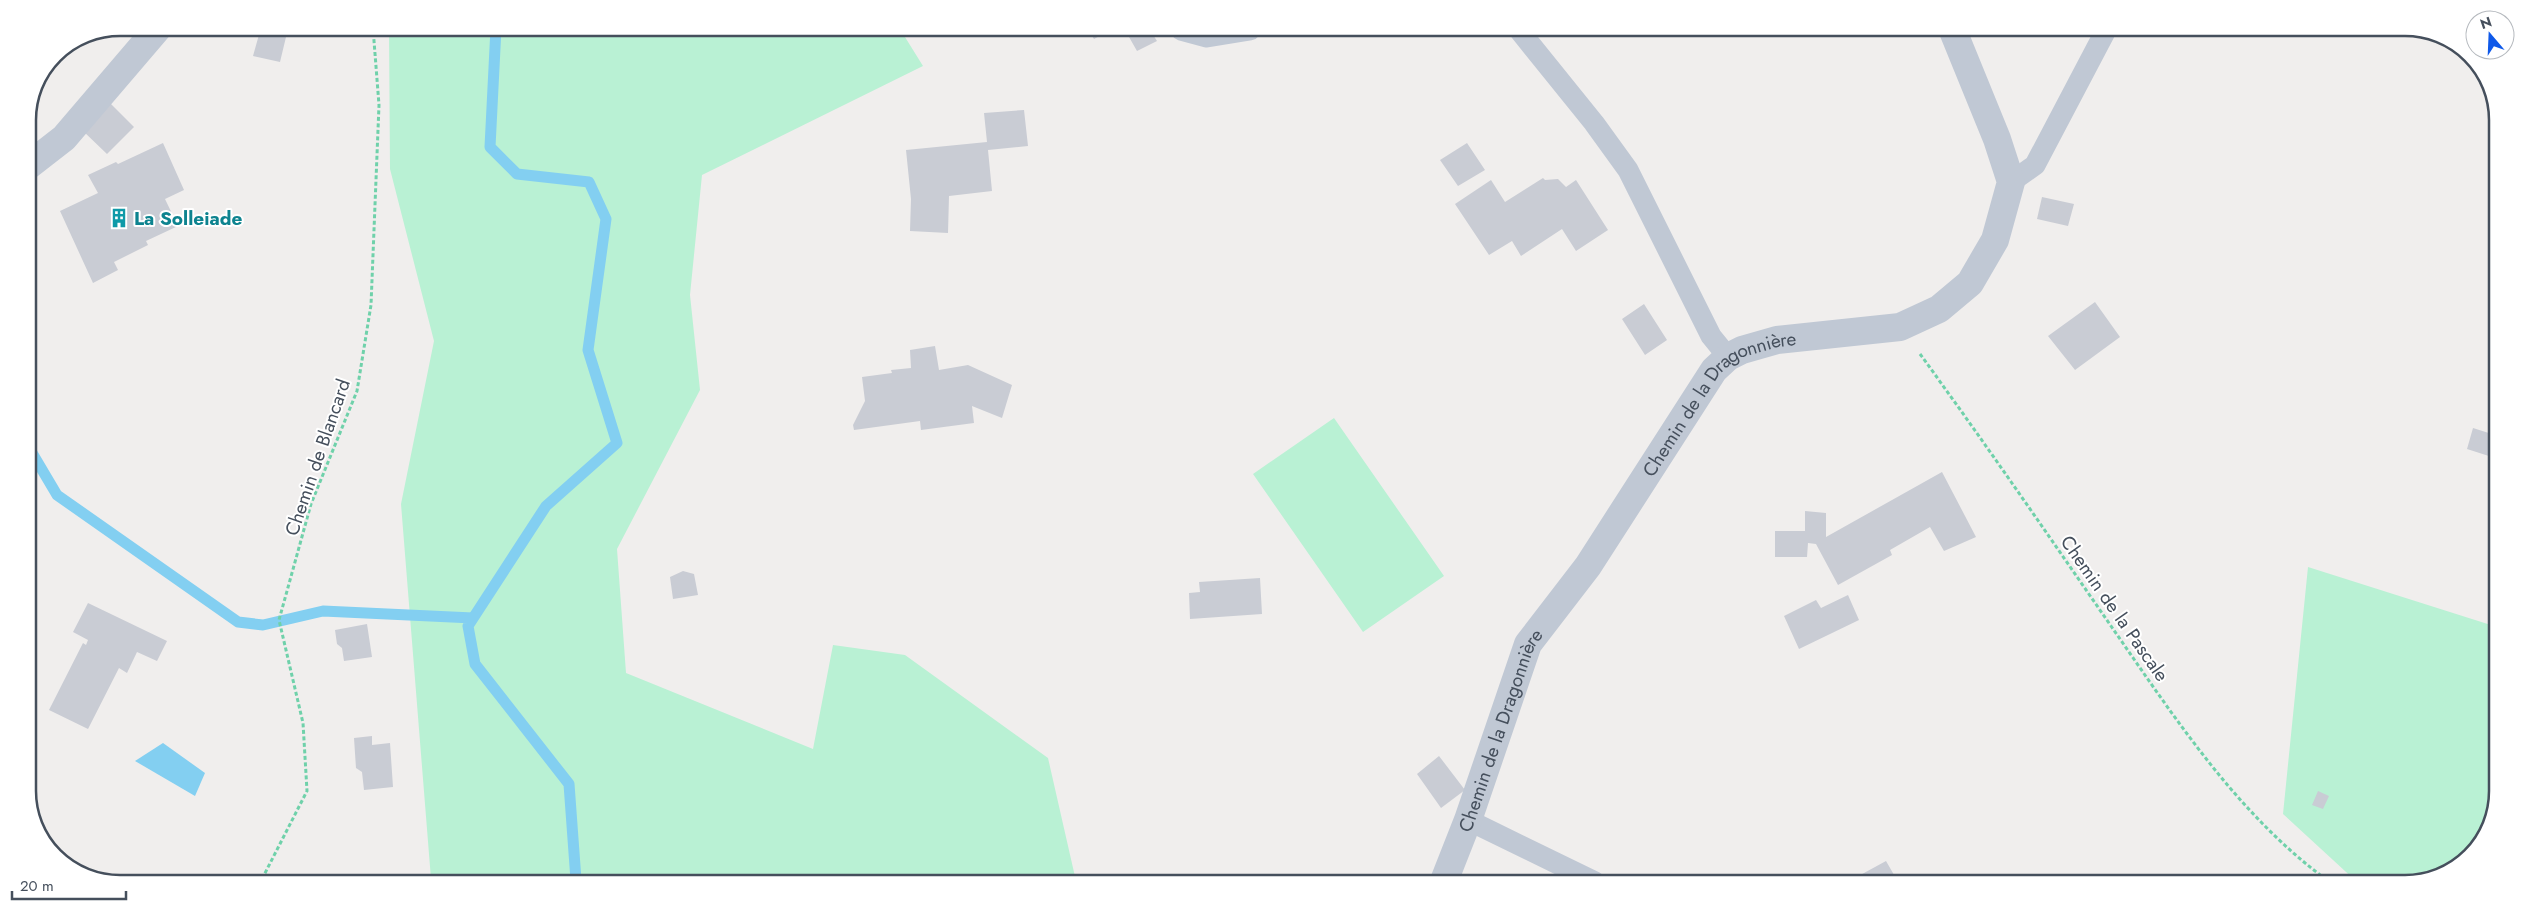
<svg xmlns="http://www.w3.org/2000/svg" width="2525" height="911" font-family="Jost,sans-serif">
  <rect width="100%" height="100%" fill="#f0eeed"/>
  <!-- green -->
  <path fill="#b9f1d4" d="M389,28l511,1 23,37 -221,109 -12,120 10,95 -83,159 9,124 187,76 20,-104 72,10 143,103 28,123 -645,-2 -30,-375 33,-163 -44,-172z
    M1334,418l110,158 -81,56 -110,-158z
    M2308,567l186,59 -1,194 -32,45 -56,18h-47l-75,-69z"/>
  <!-- water -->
  <path fill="#83cff1" d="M163,743l42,30 -10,23 -60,-35z"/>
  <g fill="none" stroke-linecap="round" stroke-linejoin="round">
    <!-- stream -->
    <path stroke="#83cff1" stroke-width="11" d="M496,28l-6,119 27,27 72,8 17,37 -18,131 29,93 -71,63 -78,120 7,38 94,120 7,96
      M28,446l29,49 181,127 25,3 60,-14 150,7"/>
  </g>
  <!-- building -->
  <path fill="#c9ccd4" d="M1088,30h23l-17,9z
    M1125,30h25l7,11 -20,10z
    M260,31l26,6 -6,25 -27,-6z
    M108,101l26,26 -27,27 -25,-24z
    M1024,110l4,36 -40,4 4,41 -43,5 -1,37 -38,-2 1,-32 -5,-49 81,-8 -3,-29z
    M163,143l21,47 -19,9 13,27 -32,15 2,4 -34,17 4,8 -25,13 -33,-72 38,-18 -10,-18 28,-13 2,2z
    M1467,143l18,27 -27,16 -18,-26z
    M1543,178l2,2 13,-1 8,8 10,-7 32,50 -32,21 -14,-22 -41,27 -9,-15 -23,14 -34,-51 36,-24 14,22z
    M2042,197l32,7 -6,22 -31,-7z
    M2095,302l25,35 -45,33 -27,-34z
    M1644,304l23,36 -22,15 -23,-36z
    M935,346l4,24 29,-5 44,20 -10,33 -30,-12 2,17 -53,7 -1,-9 -66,9 -1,-5 12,-24 -3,-24 30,-4 -1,-3 20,-2 -1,-18z
    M2473,428l22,7 -3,22 -25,-8z
    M1942,472l34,65 -32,14 -14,-24 -40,23 2,5 -54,30 -22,-41 -8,-1 -1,14h-32v-26h30v-20l21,2v24z
    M683,571l11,3 4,21 -25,4 -3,-22z
    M1260,578l2,36 -72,5 -1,-26 11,-1 -1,-10z
    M1848,595l11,25 -60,29 -15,-33 32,-16 5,8z
    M88,603l79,38 -10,20 -20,-9 -10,21 -8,-5 -31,61 -39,-19 34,-67 3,2 2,-5 -15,-8z
    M367,624l5,33 -28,4 -2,-13 -5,-4 -2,-14z
    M372,736v9l18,-2 3,44 -29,3 -2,-18 -6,-4 -2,-30z
    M1439,756l26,34 -24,18 -24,-34z
    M2318,791l11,5 -6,13 -11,-4z
    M1886,861l11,19 -4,2h-38l-2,-3z"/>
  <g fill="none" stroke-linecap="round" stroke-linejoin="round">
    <!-- path -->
    <path stroke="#6fd1aa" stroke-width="3" stroke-dasharray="4 2.5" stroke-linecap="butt" d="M1920,354c65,89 128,181 191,272 64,92 128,191 220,257
      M262,879l45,-88 -4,-68 -24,-103 32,-116 46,-113 14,-86 8,-200 -6,-77"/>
    <!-- service -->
    <path stroke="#c0c8d4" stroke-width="21" d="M1181,30l26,7 43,-7
      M1519,30l75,93 34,47 83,166 17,21
      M2011,182l24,-17 70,-133
      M1468,820l127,62"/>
    <!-- minor -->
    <g stroke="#c0c8d4" stroke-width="28">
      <path d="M28,166l36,-28 94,-110"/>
      <path id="s1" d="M1444,881l24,-61 60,-176 60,-78 126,-196 14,-13 14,-7 35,-10 123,-13 39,-18 31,-26 25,-43 16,-58 -14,-43 -44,-108"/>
    </g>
  </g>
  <!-- icons -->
  <defs>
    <symbol id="building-bare" viewBox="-9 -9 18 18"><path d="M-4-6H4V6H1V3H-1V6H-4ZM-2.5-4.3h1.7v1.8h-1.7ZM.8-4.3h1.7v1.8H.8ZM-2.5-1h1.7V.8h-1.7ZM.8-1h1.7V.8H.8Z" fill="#0f9aa8" stroke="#fff" stroke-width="2.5" paint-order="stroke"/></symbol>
  </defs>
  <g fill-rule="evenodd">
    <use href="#building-bare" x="105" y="204" width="28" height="28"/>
  </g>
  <g text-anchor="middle" stroke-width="4" stroke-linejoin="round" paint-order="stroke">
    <!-- culture labels -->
    <g font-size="19" font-weight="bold" fill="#0d838f" stroke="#fff" text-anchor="start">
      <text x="134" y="225">La Solleiade</text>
    </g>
    <!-- street labels -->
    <g font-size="19" fill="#454f5c" stroke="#fff">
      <text dy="7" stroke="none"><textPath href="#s1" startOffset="566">Chemin de la Dragonnière</textPath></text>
      <text transform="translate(317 457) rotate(-71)" y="7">Chemin de Blancard</text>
      <text transform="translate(2115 608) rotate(55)" y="7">Chemin de la Pascale</text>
      <text dy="7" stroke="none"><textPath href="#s1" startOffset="161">Chemin de la Dragonnière</textPath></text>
    </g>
  </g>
  <!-- crop -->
  <path d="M0 0H2525V911H0ZM120 36H2405A84 84 0 0 1 2489 120V791A84 84 0 0 1 2405 875H120A84 84 0 0 1 36 791V120A84 84 0 0 1 120 36Z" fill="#fff" fill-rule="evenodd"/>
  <path fill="none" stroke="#454f5c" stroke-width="2.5" d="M120 36H2405A84 84 0 0 1 2489 120V791A84 84 0 0 1 2405 875H120A84 84 0 0 1 36 791V120A84 84 0 0 1 120 36Z"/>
  <!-- north arrow -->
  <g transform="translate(2490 35) rotate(341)"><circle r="24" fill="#ffffff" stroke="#b5b9be"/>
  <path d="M0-4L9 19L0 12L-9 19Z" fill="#0f59e9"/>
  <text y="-8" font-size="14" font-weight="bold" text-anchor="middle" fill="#454f5c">N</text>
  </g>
  <!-- scale -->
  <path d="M12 891v8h114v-8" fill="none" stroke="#454f5c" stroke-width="2.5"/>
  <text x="20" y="891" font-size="15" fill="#454f5c" stroke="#ffffff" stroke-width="4" paint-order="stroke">20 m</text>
</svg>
